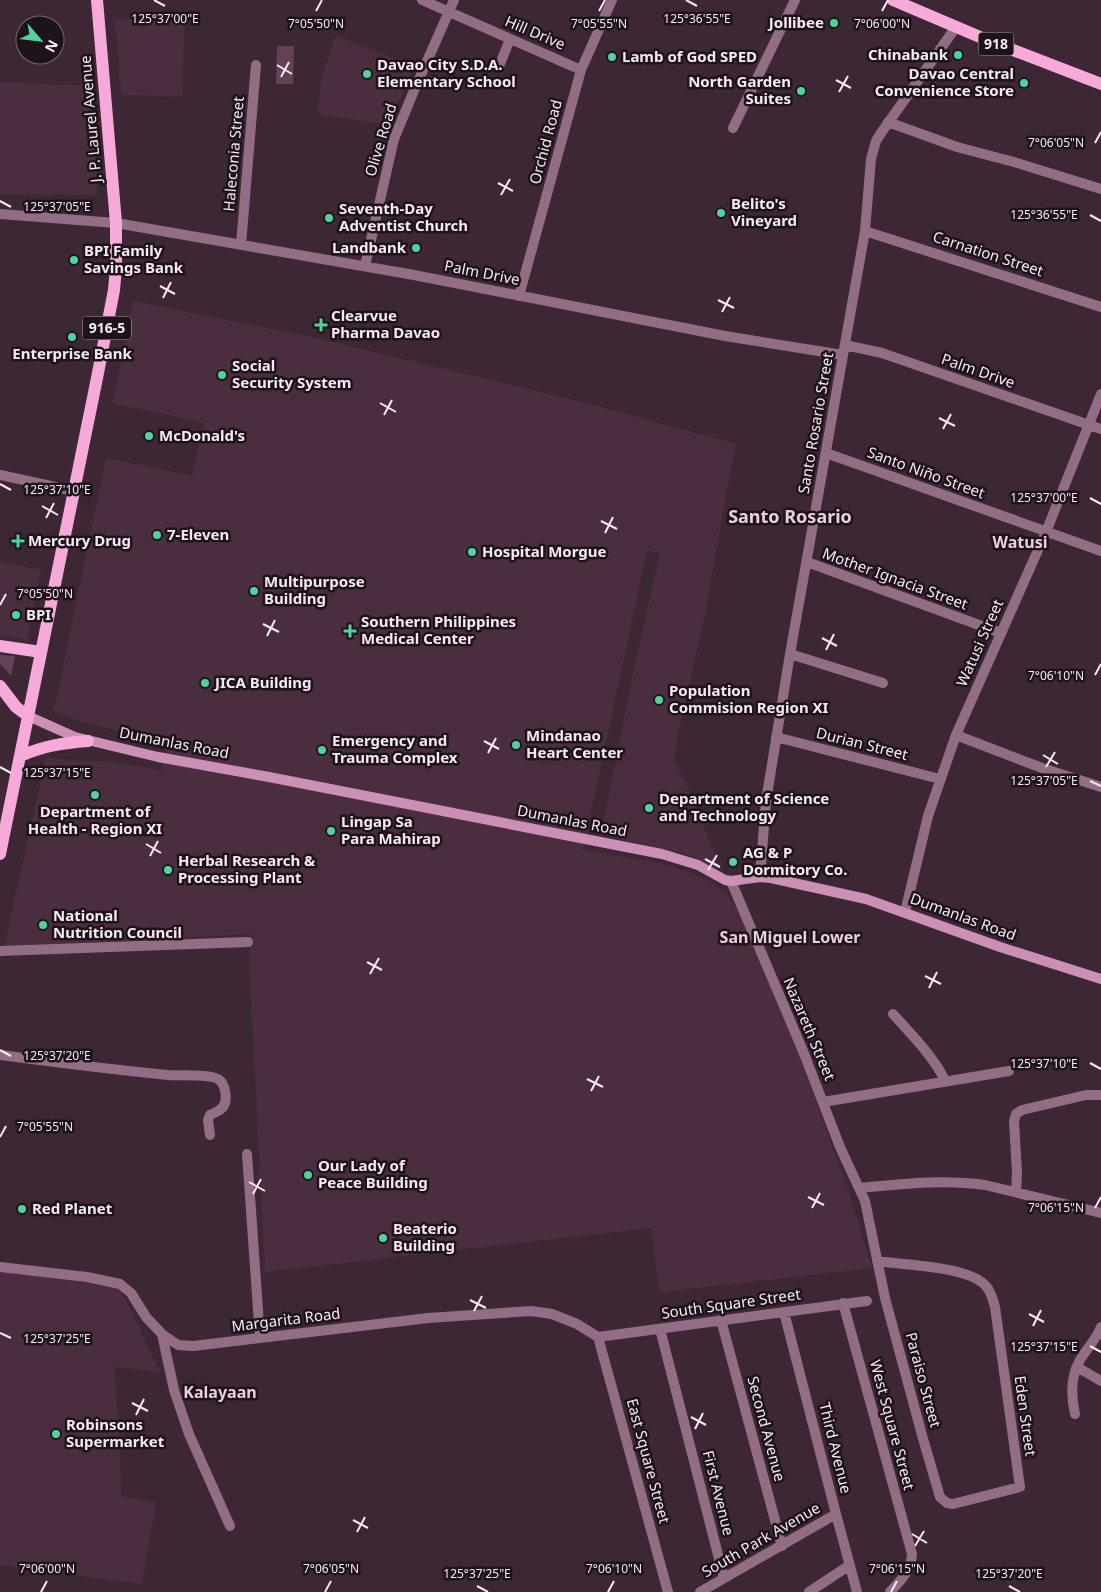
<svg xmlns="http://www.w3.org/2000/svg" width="1101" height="1592" font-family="'Noto Sans',sans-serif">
  <rect width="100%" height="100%" fill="#3d2735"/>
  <!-- built -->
  <path fill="#4a2e40" d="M115,19l70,2 -3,76 -61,-2z
    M336,35l78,32 -26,58 -70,-11 3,-34z
    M0,82l93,4 4,109 -97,-1z
    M133,301l179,36 278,67 146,40 -12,62 -18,104 -29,129 -3,21 20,41 27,69 -38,-17 -82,-18 31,-157 28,-125 -13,-2 -64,299 73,12 33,10 24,10 11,9 9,11 7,13 46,103 64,177 22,73 -213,24 -8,-64 -386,44 -16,-309 1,-29 -100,6 -145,6 5,-26 36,-162 65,4 50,8 5,-28 -81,-19 -31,-12 52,-253 86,18 12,-53 -91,-20z
    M0,562l41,8 -14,70 -27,-5z
    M0,1270l120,18 40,84 -45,-5 7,130 34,5 -14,82 -142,-19z"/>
  <!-- green -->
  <path fill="#634257" d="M277,46h17l-1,38h-17z
    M0,655l15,1 -4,20 -11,-12z"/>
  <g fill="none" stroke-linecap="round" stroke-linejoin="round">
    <!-- minor -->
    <path stroke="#936d85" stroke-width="10" d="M422,0l159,70
      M500,64l10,-25
      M888,122l69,25 57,15 87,27
      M733,128l62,-128
      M0,214l116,9 298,52 311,61 118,19
      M865,231l236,76
      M241,245l15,-180
      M365,266l29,-127 19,-46 41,-93
      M519,296l62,-226 31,-70
      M845,345l37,8 219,76
      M826,453l275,98
      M0,475l74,16
      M807,562l194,71
      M790,654l93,29
      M956,735l86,33 59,19
      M776,737l164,42
      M760,877l6,-76 24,-147 75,-423 6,-72 5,-18 5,-8 75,-106
      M731,881l72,170 37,96 25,54 20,97 37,137 18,62 7,6 6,1 67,-17 -25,-180c-2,-8 -4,-15 -9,-21 -18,-20 -82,-21 -109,-25
      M905,912l23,-96 28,-81 90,-203 55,-138
      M0,951l248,-9
      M893,1014c16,18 43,45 52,67
      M0,1055c56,7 112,15 168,20 12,1 41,-1 50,4 8,5 10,21 5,28 -3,4 -9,6 -13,8l-2,5 2,15
      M823,1102l186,-31
      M247,1154l13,184
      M860,1188c42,-4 82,-9 125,-3l116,28
      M1016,1192l1,-19 -3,-52 2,-7 6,-4 64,-15h15
      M0,1267l87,10 33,7 11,9 15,24 16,17 16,11 15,1 235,-28 103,-7 21,3 25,10 21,13
      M843,1303l69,251c-1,17 -11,26 -22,38
      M784,1312l52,202 21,78
      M721,1320l61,226
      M660,1329l64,249
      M162,1334l12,56 15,44 41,92
      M598,1337l269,-36
      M598,1337l70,255
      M1077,1367l24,14
      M1075,1414c-4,-18 -5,-37 5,-54 7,-12 16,-20 21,-33
      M700,1592l136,-78
      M809,1592l41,-27"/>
    <!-- secondary -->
    <path stroke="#cc8fb6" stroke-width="10" d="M28,716l47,21 83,20 111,20 393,77 36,11 27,15 6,1 29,-4 11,1 95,21 134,48 101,32"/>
    <!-- primary -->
    <path stroke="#f8a9dc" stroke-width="12" d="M893,0l94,40 114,44
      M0,646l41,6
      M0,686l16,21 12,9
      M20,756c24,-10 42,-13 68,-15
      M0,854l97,-476 17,-88 2,-23v-44l-19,-223"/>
  </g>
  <!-- ticks -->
  <path fill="none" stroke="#f7e8f1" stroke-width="2" d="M154,0l11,6M686,0l11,6M316,11l6,-11M599,11l6,-11M882,11l6,-11M277,65l15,9M281,77l8,-15M836,80l15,8M839,92l9,-16M1095,143l6,-11M498,183l15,8M501,195l9,-16M0,201l11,6M1090,215l11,6M160,286l15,8M163,298l8,-16M718,300l16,8M722,312l8,-15M380,403l16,9M384,415l8,-15M939,418l16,8M943,429l8,-15M0,484l11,6M1090,498l11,6M42,506l16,9M46,518l8,-15M601,521l16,8M605,533l8,-16M0,605l6,-11M263,624l16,8M267,636l8,-16M822,638l15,8M826,650l8,-16M1095,675l6,-11M484,741l15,8M488,753l8,-15M1043,755l15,9M0,767l11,6M1046,767l9,-15M1090,781l11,5M146,844l15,9M150,856l8,-15M705,859l15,8M708,870l9,-15M367,962l15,8M370,974l9,-16M925,976l16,8M929,988l8,-16M0,1050l11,6M1090,1063l11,6M587,1079l16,8M591,1091l8,-15M0,1137l6,-11M249,1182l16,9M253,1194l8,-15M808,1197l16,8M812,1208l8,-15M1095,1208l6,-11M470,1300l16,8M474,1311l8,-15M1029,1314l15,8M1033,1326l8,-16M0,1333l11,5M1090,1346l11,6M132,1403l16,8M136,1415l8,-16M691,1417l15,8M695,1429l8,-16M353,1520l15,8M357,1532l8,-15M912,1534l15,9M915,1546l9,-15M477,1586l11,6M1009,1586l11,6M41,1592l6,-11M325,1592l6,-11M608,1592l6,-11M891,1592l6,-11"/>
  <!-- markers -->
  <g fill="#4fd399" stroke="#1d131a" stroke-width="2">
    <circle cx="834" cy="23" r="5"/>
    <circle cx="958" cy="55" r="5"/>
    <circle cx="612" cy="57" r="5"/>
    <circle cx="367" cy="74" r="5"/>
    <circle cx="1024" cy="83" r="5"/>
    <circle cx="801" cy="91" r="5"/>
    <circle cx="721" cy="213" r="5"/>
    <circle cx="329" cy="218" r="5"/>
    <circle cx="416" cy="248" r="5"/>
    <circle cx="74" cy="260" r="5"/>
    <path d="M318.5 317.5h5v5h5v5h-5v5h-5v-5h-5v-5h5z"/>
    <circle cx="72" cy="337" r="5"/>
    <circle cx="222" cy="375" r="5"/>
    <circle cx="149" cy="436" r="5"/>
    <circle cx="157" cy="535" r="5"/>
    <path d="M15.5 533.5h5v5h5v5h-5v5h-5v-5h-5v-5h5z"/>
    <circle cx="472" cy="552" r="5"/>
    <circle cx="254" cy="591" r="5"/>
    <circle cx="16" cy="615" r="5"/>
    <path d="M347.5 623.5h5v5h5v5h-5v5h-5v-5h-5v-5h5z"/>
    <circle cx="205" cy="683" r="5"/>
    <circle cx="659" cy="700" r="5"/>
    <circle cx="516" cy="745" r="5"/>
    <circle cx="322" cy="750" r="5"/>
    <circle cx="95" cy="795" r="5"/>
    <circle cx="649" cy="808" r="5"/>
    <circle cx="331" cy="831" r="5"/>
    <circle cx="733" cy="862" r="5"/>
    <circle cx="168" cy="870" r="5"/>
    <circle cx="43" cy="925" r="5"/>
    <circle cx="308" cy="1175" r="5"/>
    <circle cx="22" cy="1209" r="5"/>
    <circle cx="383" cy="1238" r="5"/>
    <circle cx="56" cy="1434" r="5"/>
  </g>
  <g text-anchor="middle" stroke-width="5" stroke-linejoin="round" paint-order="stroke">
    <!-- shield labels -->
    <g fill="#1d131a" stroke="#b6a8b0" stroke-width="1">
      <rect x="978.5" y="32.5" width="35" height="23" rx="4"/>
      <rect x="83" y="316.5" width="48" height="23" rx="4"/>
    </g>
    <g font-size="14" font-weight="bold" fill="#f7e8f1">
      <text x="996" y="49">918</text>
      <text x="107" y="333">916-5</text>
    </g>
    <!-- poi labels -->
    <g font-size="15" font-weight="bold" fill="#f7e8f1" stroke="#1d131a" text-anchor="start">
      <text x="824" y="28" text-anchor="end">Jollibee</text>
      <text x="948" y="60" text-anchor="end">Chinabank</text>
      <text x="622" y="62">Lamb of God SPED</text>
      <text x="377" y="70">Davao City S.D.A.<tspan x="377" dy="17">Elementary School</tspan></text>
      <text x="1014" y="79" text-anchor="end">Davao Central<tspan x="1014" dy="17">Convenience Store</tspan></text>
      <text x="791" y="87" text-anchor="end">North Garden<tspan x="791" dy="17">Suites</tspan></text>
      <text x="731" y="209">Belito's<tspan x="731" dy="17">Vineyard</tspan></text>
      <text x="339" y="214">Seventh-Day<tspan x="339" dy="17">Adventist Church</tspan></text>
      <text x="406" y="253" text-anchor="end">Landbank</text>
      <text x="84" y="256">BPI Family<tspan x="84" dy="17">Savings Bank</tspan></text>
      <text x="331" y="321">Clearvue<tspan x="331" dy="17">Pharma Davao</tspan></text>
      <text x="72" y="359" text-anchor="middle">Enterprise Bank</text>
      <text x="232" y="371">Social<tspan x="232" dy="17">Security System</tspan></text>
      <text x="159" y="441">McDonald's</text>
      <text x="167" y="540">7-Eleven</text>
      <text x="28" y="546">Mercury Drug</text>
      <text x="482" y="557">Hospital Morgue</text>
      <text x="264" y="587">Multipurpose<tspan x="264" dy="17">Building</tspan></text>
      <text x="26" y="620">BPI</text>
      <text x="361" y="627">Southern Philippines<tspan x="361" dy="17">Medical Center</tspan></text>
      <text x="215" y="688">JICA Building</text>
      <text x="669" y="696">Population<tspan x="669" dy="17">Commision Region XI</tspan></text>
      <text x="526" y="741">Mindanao<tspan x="526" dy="17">Heart Center</tspan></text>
      <text x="332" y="746">Emergency and<tspan x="332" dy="17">Trauma Complex</tspan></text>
      <text x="659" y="804">Department of Science<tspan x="659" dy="17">and Technology</tspan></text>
      <text x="95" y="817" text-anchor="middle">Department of<tspan x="95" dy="17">Health - Region XI</tspan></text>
      <text x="341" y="827">Lingap Sa<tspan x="341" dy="17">Para Mahirap</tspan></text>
      <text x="743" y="858">AG &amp; P<tspan x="743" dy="17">Dormitory Co.</tspan></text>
      <text x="178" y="866">Herbal Research &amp;<tspan x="178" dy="17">Processing Plant</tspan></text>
      <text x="53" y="921">National<tspan x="53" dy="17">Nutrition Council</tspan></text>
      <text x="318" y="1171">Our Lady of<tspan x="318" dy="17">Peace Building</tspan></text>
      <text x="32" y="1214">Red Planet</text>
      <text x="393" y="1234">Beaterio<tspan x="393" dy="17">Building</tspan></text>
      <text x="66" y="1430">Robinsons<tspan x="66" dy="17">Supermarket</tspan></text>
    </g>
    <!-- street labels -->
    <g font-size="15" fill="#f7e8f1" stroke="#1d131a">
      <text transform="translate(535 33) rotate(23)" y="5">Hill Drive</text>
      <text transform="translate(91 119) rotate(-95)" y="5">J. P. Laurel Avenue</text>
      <text transform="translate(381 140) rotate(-73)" y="5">Olive Road</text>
      <text transform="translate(546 142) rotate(-75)" y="5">Orchid Road</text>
      <text transform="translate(234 154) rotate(-85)" y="5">Haleconia Street</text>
      <text transform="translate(988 254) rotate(18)" y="5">Carnation Street</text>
      <text transform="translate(482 273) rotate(11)" y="5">Palm Drive</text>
      <text transform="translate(978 371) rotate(19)" y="5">Palm Drive</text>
      <text transform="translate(816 423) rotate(-80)" y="5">Santo Rosario Street</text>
      <text transform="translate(926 473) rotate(20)" y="5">Santo Niño Street</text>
      <text transform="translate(895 579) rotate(20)" y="5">Mother Ignacia Street</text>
      <text transform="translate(980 643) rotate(-66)" y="5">Watusi Street</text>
      <text transform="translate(174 743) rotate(11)" y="5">Dumanlas Road</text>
      <text transform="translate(862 744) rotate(14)" y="5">Durian Street</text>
      <text transform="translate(572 821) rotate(11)" y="5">Dumanlas Road</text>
      <text transform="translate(963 917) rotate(20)" y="5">Dumanlas Road</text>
      <text transform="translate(809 1029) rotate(67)" y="5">Nazareth Street</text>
      <text transform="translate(731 1304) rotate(-8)" y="5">South Square Street</text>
      <text transform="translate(286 1320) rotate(-7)" y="5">Margarita Road</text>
      <text transform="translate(923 1380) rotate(75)" y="5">Paraiso Street</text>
      <text transform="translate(1025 1416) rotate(82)" y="5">Eden Street</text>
      <text transform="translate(892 1425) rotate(75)" y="5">West Square Street</text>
      <text transform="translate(766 1429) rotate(75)" y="5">Second Avenue</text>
      <text transform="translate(835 1448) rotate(76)" y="5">Third Avenue</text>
      <text transform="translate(648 1461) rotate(75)" y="5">East Square Street</text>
      <text transform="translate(718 1493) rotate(76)" y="5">First Avenue</text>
      <text transform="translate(761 1540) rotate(-30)" y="5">South Park Avenue</text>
    </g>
    <!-- neighbourhood labels -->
    <g font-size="16" font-weight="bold" fill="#ebcee0" stroke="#1d131a">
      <text x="1020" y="548">Watusi</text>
      <text x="790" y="943">San Miguel Lower</text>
      <text x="220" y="1398">Kalayaan</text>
    </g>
    <!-- quarter labels -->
    <g font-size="18" font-weight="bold" fill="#ebcee0" stroke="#1d131a">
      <text x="790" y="523">Santo Rosario</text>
    </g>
  </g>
  <g font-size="12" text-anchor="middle" fill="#f7e8f1" stroke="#1d131a" stroke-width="5" stroke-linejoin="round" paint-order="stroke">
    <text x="165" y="23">125°37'00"E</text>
    <text x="697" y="23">125°36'55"E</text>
    <text x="316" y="28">7°05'50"N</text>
    <text x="599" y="28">7°05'55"N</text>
    <text x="882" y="28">7°06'00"N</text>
    <text x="1056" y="147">7°06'05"N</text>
    <text x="57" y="211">125°37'05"E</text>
    <text x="1044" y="219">125°36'55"E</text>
    <text x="57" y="494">125°37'10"E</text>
    <text x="1044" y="502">125°37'00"E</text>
    <text x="45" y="598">7°05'50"N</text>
    <text x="1056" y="680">7°06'10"N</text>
    <text x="57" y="777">125°37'15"E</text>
    <text x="1044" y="785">125°37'05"E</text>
    <text x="57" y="1060">125°37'20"E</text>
    <text x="1044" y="1068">125°37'10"E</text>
    <text x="45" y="1131">7°05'55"N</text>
    <text x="1056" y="1212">7°06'15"N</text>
    <text x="57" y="1343">125°37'25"E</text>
    <text x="1044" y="1351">125°37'15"E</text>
    <text x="47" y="1573">7°06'00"N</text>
    <text x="331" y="1573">7°06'05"N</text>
    <text x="614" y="1573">7°06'10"N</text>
    <text x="897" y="1573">7°06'15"N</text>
    <text x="477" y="1578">125°37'25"E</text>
    <text x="1009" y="1578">125°37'20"E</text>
  </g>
  <!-- north arrow -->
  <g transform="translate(40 40) rotate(118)"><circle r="24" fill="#1d131a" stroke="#746870"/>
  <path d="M0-4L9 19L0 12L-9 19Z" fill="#4fd399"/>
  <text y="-8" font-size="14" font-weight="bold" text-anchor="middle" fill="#f7e8f1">N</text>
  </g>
</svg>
